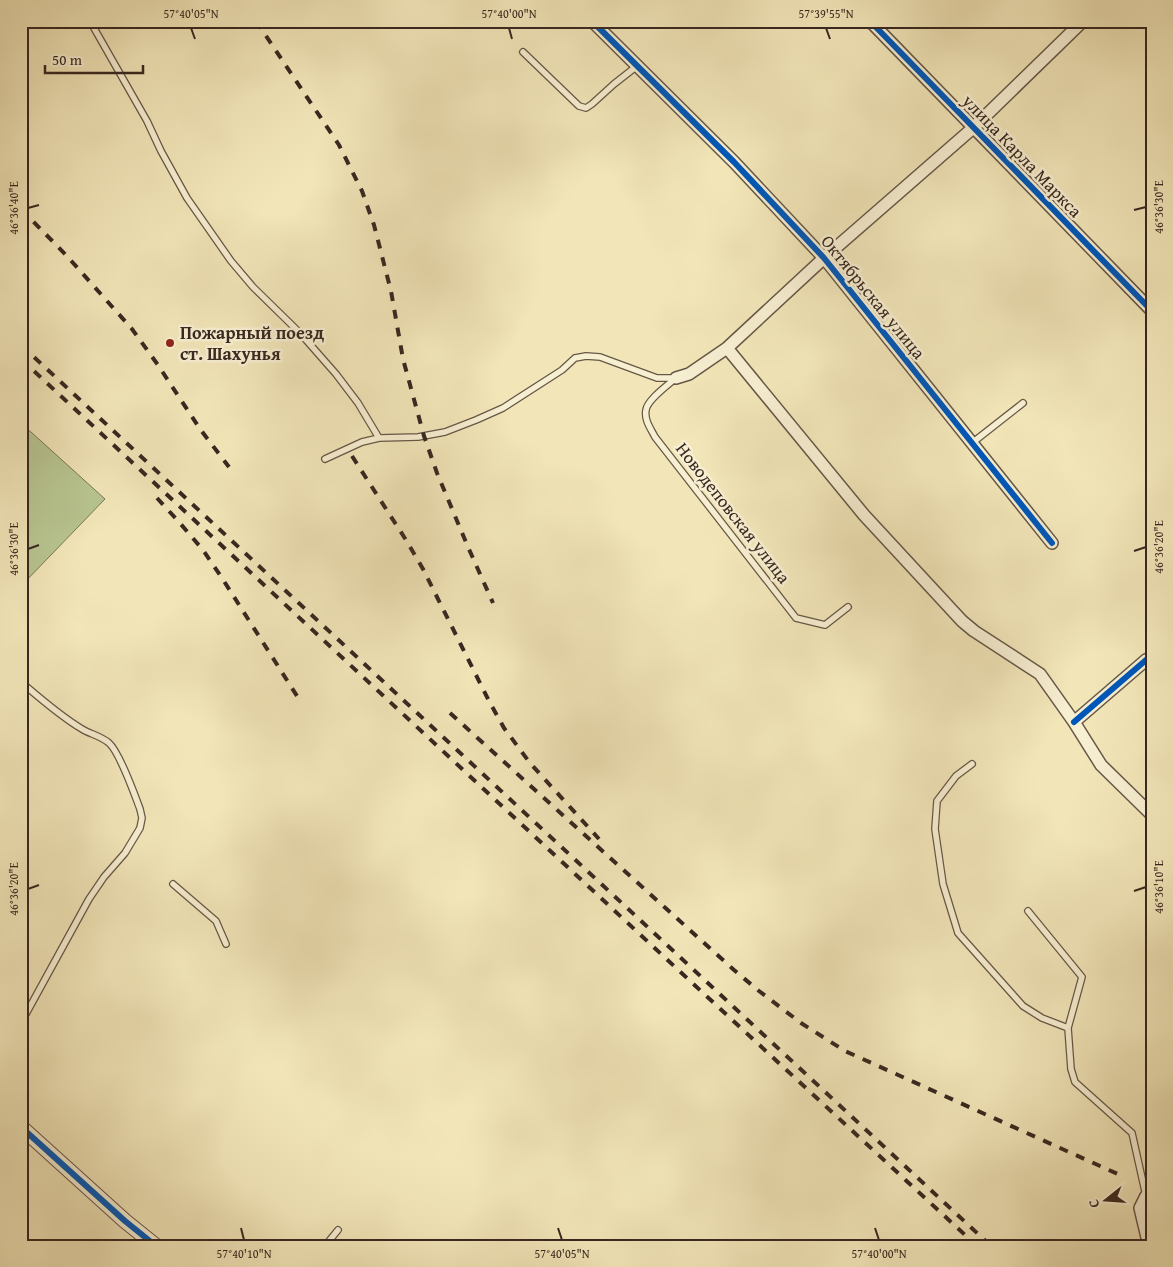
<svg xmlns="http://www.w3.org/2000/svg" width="1173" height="1267" font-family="'Gentium Book Plus',serif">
  <rect width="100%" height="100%" fill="#f2e6b9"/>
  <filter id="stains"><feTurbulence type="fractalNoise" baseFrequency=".004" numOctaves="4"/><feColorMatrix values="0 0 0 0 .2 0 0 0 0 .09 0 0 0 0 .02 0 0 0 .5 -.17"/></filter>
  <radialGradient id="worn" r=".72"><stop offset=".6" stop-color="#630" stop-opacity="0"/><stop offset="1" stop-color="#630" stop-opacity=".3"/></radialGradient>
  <!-- green -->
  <path fill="#b8c691" stroke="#787658" d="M21,425l10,7 74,67 -84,87z"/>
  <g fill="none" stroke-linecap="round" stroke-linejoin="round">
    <defs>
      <path id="service" d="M90,21l57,100 14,30 26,47 44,63 22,26 47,46 36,41 22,29 21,35 39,-1 27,-5 31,-12 27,-12 59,-38 13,-12 11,-2 14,1 57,21h19
        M500,21c8,6 15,5 23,0
        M523,52l56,54 7,2 6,-4 22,-20 23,-18
        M676,378c-8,7 -29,22 -30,32 -2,10 5,19 9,27l141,181 29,7 23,-18
        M972,443l51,-40
        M325,459l37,-17 17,-4
        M21,682c20,17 39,34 61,47 8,5 19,7 27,14 11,10 25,50 31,66l2,9 -2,10 -15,25 -21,24 -15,22 -68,124
        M972,764l-16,12 -19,25 -2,28 8,55 15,49 65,73 19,12 26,10
        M173,884l43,37 10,23
        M1028,911l54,66 -14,51 3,41 4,13 57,51 14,63
        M325,1246l13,-16"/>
      <path id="minor" d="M592,21l142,141 90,96 228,285
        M870,21l282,290
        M727,348l137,167 98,106 12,10 66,43 34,48 27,43 51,50
        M676,378l13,-4 38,-26 97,-90 149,-130 110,-107
        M1074,722l72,-62 6,-3
        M1149,1246l-9,-38 6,-12 6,-4"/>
      <path id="tertiary" d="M21,1127l104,94 31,25"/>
    </defs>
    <!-- service casing -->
    <use href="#service" stroke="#665746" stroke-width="8"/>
    <!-- minor casing -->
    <use href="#minor" stroke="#665746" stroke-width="14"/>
    <!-- tertiary casing -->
    <use href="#tertiary" stroke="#665746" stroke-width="16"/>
    <!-- service -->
    <use href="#service" stroke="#f7efd2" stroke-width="5.5"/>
    <!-- minor -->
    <use href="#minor" stroke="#f7efd2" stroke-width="11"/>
    <!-- tertiary -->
    <use href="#tertiary" stroke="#f7efd2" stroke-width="14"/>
    <!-- rail -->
    <path stroke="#382720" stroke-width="4" stroke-dasharray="9 9" stroke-linecap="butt" d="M256,21l83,124 23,46 12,34 9,35 8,31 12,68 21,77 13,37 31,74 25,56
      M21,209l45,46 66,74 26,36 42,64 29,38
      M21,345l970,901
      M21,359l681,633 275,254
      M352,456l54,84 17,29 66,132 15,27 26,35 69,76
      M157,498l22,24 24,28 19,28 75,118
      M450,713l284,257 25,21 42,32 44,28 275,124"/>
    <defs>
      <path id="cycleway" d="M592,21l142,141 90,96 228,285
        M870,21l282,290
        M1074,722l72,-62 6,-3
        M21,1127l104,94 31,25"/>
    </defs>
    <!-- cycleway casing -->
    <use href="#cycleway" stroke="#f7efd2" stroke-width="9"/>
    <!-- cycleway -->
    <use href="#cycleway" stroke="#0057b8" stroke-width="6"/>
  </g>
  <!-- ticks -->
  <path fill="none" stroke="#382720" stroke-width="2" d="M191,28l4,11M509,28l3,11M826,28l4,11M28,208l11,-3M1134,210l12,-3M28,549l11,-4M1134,551l12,-4M28,889l11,-4M1134,891l12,-4M241,1228l3,12M558,1228l4,12M875,1228l4,12"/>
  <!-- markers -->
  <circle fill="#8f2418" stroke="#f7efd2" stroke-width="2" cx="170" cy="343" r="5"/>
  <g text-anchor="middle" stroke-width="5" stroke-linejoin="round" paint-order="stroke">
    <!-- street labels -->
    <g font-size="18" fill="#382720" stroke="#f7efd2">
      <text transform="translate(1022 156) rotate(46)" y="6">улица Карла Маркса</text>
      <text transform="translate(873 297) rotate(51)" y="6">Октябрьская улица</text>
      <text transform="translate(733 513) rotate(52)" y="6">Новодеповская улица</text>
    </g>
    <!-- poi labels -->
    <g font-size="18" font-weight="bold" fill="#382720" stroke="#f7efd2" text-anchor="start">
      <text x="180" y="339">Пожарный поезд<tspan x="180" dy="21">ст. Шахунья</tspan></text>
    </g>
  </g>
  <!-- margin -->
  <rect width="1173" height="1267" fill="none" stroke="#f2e6b9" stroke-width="55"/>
  <!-- north arrow -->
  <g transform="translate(1106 1200) rotate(253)" stroke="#f7efd2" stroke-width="4" paint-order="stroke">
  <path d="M0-4L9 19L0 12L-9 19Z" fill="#382720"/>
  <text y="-8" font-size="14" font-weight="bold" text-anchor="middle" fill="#382720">С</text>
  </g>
  <!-- scale -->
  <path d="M45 65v8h98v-8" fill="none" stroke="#382720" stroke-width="2.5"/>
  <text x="52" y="65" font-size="15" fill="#382720" stroke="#f7efd2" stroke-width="4" paint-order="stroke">50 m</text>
  <rect x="28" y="28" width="1118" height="1212" fill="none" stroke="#382720" stroke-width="2"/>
  <g font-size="12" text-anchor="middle" fill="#382720">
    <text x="191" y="18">57°40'05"N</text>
    <text x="509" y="18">57°40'00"N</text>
    <text x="826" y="18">57°39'55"N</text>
    <text transform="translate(1159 207) rotate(-90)" y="4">46°36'30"E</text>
    <text transform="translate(14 208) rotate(-90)" y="4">46°36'40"E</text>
    <text transform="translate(1159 547) rotate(-90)" y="4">46°36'20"E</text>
    <text transform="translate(14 549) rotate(-90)" y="4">46°36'30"E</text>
    <text transform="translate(1159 887) rotate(-90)" y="4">46°36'10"E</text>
    <text transform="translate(14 889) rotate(-90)" y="4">46°36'20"E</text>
    <text x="244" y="1258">57°40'10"N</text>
    <text x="562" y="1258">57°40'05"N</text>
    <text x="879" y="1258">57°40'00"N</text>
  </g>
  <rect width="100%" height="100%" filter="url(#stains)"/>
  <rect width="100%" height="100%" fill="url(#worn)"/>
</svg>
